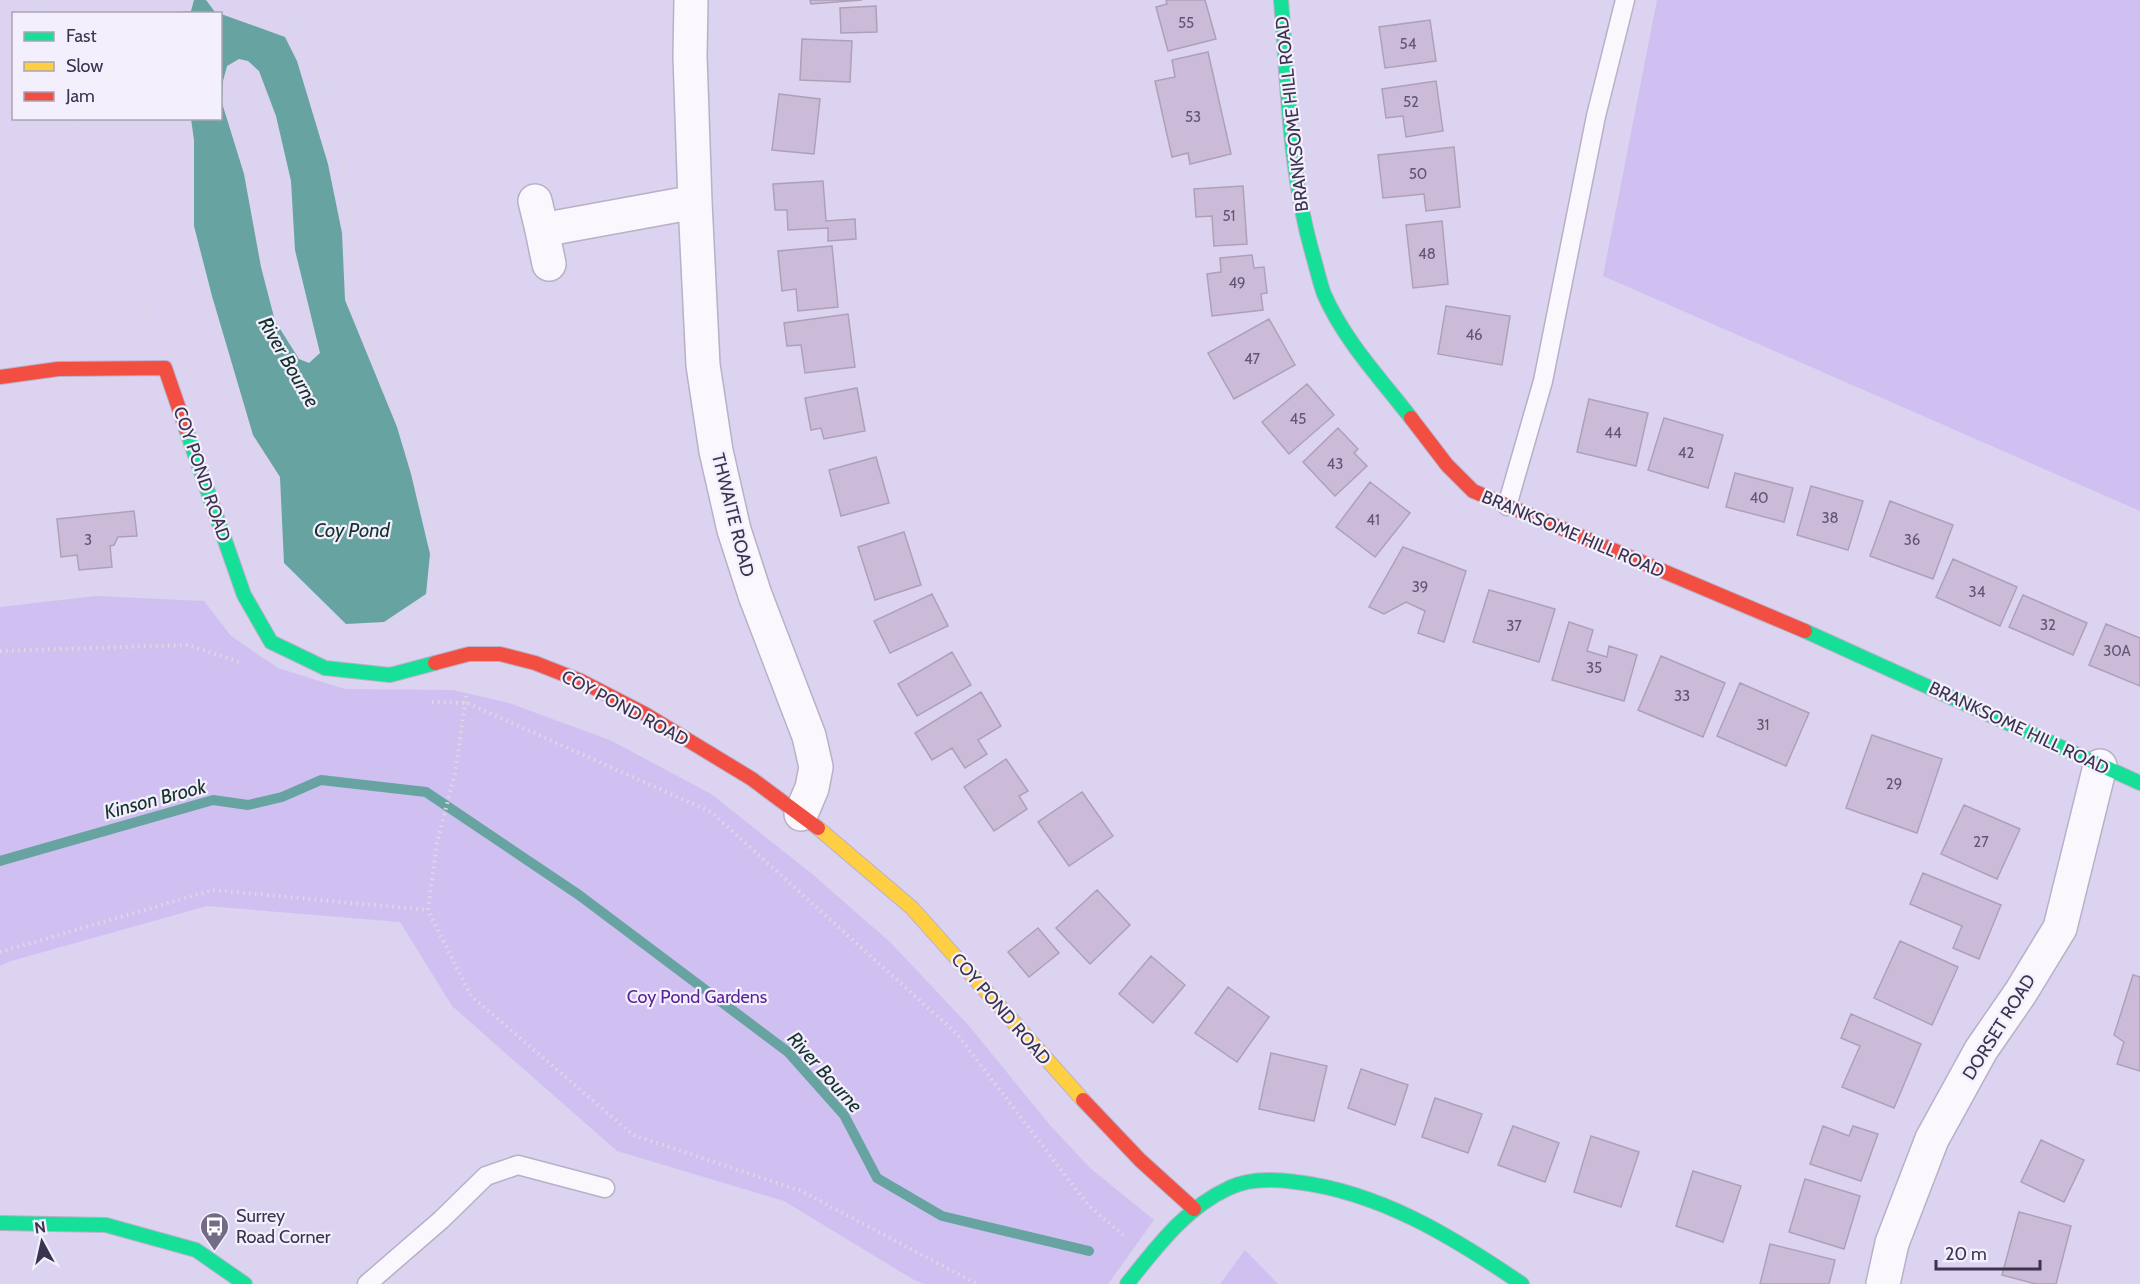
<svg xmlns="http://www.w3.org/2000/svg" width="2140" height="1284" font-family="Cabin,sans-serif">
  <rect width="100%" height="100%" fill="#dbd3ef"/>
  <!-- green -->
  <path fill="#cfc0f1" d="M1657,0h483v511l-537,-235z
    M96,596l108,5 27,35 47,32 67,21 108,1 56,13 103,38 99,53 100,79 80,70 79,84 79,97 40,43 65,53 -46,64h-183l-11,-4 -130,-79 -167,-50 -165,-145 -52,-84 -193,-16 -196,55 -11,5v-359z
    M1245,1250l33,34h-58z"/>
  <!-- water -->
  <path fill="#67a3a0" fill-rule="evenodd" d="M194,0h12l9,12 4,1h-41v-1l13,-1z
    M221,14l64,23 12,24 31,103 14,69 3,67 52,127 14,47 19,80 -4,40 -42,28 -38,2 -62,-61 -4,-86 -27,-42 -41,-139 -18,-70v-86l-3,-21 29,-1zM239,59l9,2 11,10 17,45 15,65 4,69 25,103 -11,10 -10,-4 -24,-38 -14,-54 -17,-93 -22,-71 1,-22 4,-15z"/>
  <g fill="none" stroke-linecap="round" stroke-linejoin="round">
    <!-- stream -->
    <path stroke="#67a3a0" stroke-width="10" d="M0,861l213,-61 35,5 34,-8 39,-17 105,12 153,103 209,157 56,63 33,63 65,38 147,35"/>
  </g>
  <!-- building -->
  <path fill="#ccbbd8" stroke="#aca1b7" stroke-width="1.5" d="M810,0h52l-51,4z
    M1166,0h39l11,39 -48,12 -12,-44 11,-3z
    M876,6l1,26 -36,1 -1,-25z
    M1430,20l6,41 -51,7 -6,-41z
    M802,39l50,2 -2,41 -50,-2z
    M1208,52l23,102 -41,10 -2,-11 -16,4 -17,-76 20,-4 -3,-17z
    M1436,81l7,50 -37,6 -3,-21 -17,2 -4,-29z
    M779,94l41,5 -6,55 -42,-4z
    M1454,147l6,60 -34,4 -2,-17 -41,4 -5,-43z
    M823,181l3,40 29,-2 1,20 -28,2v-13l-40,2 -1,-20h-12l-2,-26z
    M1243,186l4,58 -33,2 -2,-30 -16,1 -2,-28z
    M1442,221l6,63 -35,4 -7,-63z
    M832,246l6,61 -40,4 -2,-22 -14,2 -4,-40z
    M1252,255l2,13 10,-1 3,26 -6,1 2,16 -51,6 -5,-42 14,-2 -1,-14z
    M1446,306l64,10 -8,49 -64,-11z
    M848,314l7,53 -50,6 -4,-28 -14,1 -3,-23z
    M1269,319l26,46 -61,34 -26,-46z
    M1307,384l27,31 -45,39 -27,-32z
    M857,388l8,43 -41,8 -3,-11 -10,2 -6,-32z
    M1589,399l59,14 -12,53 -59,-14z
    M1664,418l59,17 -15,53 -60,-18z
    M1338,428l20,21 -4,4 13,13 -32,30 -32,-34z
    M876,457l13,46 -48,13 -12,-46z
    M1735,473l58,15 -9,34 -58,-15z
    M1370,482l40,31 -35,44 -39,-30z
    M1811,486l52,15 -15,49 -51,-15z
    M1890,501l63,24 -20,54 -63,-23z
    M134,511l3,25 -19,1 -4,8 -4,1 2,21 -33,3 -2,-15 -16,2 -4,-38z
    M904,532l17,53 -46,15 -17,-53z
    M1403,547l63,24 -22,71 -26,-9 7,-22 -19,-9 -22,12 -15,-7z
    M1953,559l64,28 -17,39 -64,-29z
    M1489,590l66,19 -16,53 -66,-20z
    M932,594l16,32 -58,27 -16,-32z
    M2023,595l64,28 -14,32 -64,-28z
    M1569,622l24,8 -6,21 20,6 2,-11 28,9 -13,46 -72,-21z
    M2106,624l34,14v48l-51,-21z
    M952,652l19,33 -54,31 -19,-32z
    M1661,656l64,27 -22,54 -65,-27z
    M1740,683l69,30 -23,53 -69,-30z
    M981,692l20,34 -23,14 9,14 -22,14 -13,-20 -20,12 -17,-27z
    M1872,735l70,24 -25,74 -71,-25z
    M1006,759l22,32 -9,5 8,13 -33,22 -30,-44z
    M1082,792l31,44 -44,30 -31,-44z
    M1964,805l56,24 -23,50 -56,-25z
    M1923,873l78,32 -22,54 -26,-11 9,-22 -52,-22z
    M1097,890l33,35 -40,39 -34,-36z
    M1038,928l21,25 -30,24 -21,-25z
    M1900,941l58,26 -26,58 -58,-27z
    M1151,956l34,29 -32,38 -34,-29z
    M2133,975l7,2v94l-23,-7 7,-22 -10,-7z
    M1228,987l41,30 -32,45 -42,-29z
    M1851,1014l70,30 -27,64 -52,-21 18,-41 -19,-8z
    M1271,1053l56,13 -13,55 -55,-12z
    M1361,1069l47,16 -13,40 -47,-17z
    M1435,1098l47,16 -14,39 -46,-16z
    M1513,1126l46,17 -14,39 -47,-17z
    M1823,1126l26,10 4,-10 25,8 -17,47 -51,-17z
    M1591,1136l48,16 -18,55 -47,-15z
    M2041,1140l43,20 -20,42 -43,-20z
    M1693,1171l48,15 -18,56 -47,-16z
    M1805,1179l55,17 -16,53 -55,-17z
    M2019,1212l52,14 -15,58h-20l-34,-9z
    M1770,1244l65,16 -6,24h-69z"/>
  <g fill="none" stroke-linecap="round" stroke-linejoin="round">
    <defs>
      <path id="lane" d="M1507,506l36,-125 53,-265 29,-116
        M367,1284l74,-64 45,-44 32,-11 87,23"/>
      <path id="street" d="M691,0l-1,56 5,146 8,163 13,86 18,79 21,65 54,141 7,31 -4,21 -11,26
        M535,201l7,29 153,-28
        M542,230l7,34
        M1883,1284l9,-41 40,-104 49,-89 40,-58 39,-64 40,-162"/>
      <path id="fast" d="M1281,0c7,86 8,175 33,259 3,11 6,24 10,35 20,46 56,84 87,124
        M186,429l58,166 27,47 54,26 65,7 45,-12
        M1805,631l335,152
        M0,1223l106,2 90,25 49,34
        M1127,1284c29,-36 58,-76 102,-96 20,-10 46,-9 67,-6 84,10 157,55 226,102"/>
      <path id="slow" d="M818,828l94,80 171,192"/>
      <path id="jam" d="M0,377l58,-8 107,-1 21,61
        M1411,418l36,47 26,26 332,140
        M435,663l34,-9h31l35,9 46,18 64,33 107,65 66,49
        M1083,1100l57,60 54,49"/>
    </defs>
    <!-- lane casing -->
    <use href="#lane" stroke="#b8b0c9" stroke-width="21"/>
    <!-- street casing -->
    <use href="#street" stroke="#b8b0c9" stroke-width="36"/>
    <!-- fast casing -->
    <use href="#fast" stroke="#b8b0c9" stroke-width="16"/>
    <!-- slow casing -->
    <use href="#slow" stroke="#b8b0c9" stroke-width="16"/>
    <!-- jam casing -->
    <use href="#jam" stroke="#b8b0c9" stroke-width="16"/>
    <!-- path -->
    <path stroke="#dddae3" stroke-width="4" stroke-dasharray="1.5 4.5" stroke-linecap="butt" d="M42,0l2,14
      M267,0l32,22 27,68 24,107 7,112 50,124 30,115 -4,58 -17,27
      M76,118l77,215
      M0,651l188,-6 54,18
      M467,690l-12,83 -18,70 -9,67 43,86 162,139 168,56 176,93
      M432,702l35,1 244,109 246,222 131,171 35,30
      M0,952l213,-62 215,20
      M1182,1272l30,12"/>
    <!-- lane -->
    <use href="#lane" stroke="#faf8fd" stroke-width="18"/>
    <!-- street -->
    <use href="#street" stroke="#faf8fd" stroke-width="33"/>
    <!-- fast -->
    <use href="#fast" stroke="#16e098" stroke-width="14"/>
    <!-- slow -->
    <use href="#slow" stroke="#ffcf43" stroke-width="14"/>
    <!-- jam -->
    <use href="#jam" stroke="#f24e42" stroke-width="14"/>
  </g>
  <!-- icons -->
  <defs>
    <symbol id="bus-pin" viewBox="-11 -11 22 30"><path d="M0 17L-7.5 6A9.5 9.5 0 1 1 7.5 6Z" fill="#746b86" stroke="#f3effd"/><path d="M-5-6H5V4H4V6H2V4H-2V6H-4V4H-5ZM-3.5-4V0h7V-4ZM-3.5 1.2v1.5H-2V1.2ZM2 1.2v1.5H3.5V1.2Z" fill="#fff"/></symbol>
  </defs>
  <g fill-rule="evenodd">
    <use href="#bus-pin" x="198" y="1210" width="33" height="45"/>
  </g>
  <g text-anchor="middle" stroke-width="4.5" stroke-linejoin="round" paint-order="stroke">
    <!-- number labels -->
    <g font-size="15" fill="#625672">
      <text x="1186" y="28">55</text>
      <text x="1408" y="49">54</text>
      <text x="1411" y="107">52</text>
      <text x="1193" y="122">53</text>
      <text x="1418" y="179">50</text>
      <text x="1229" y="221">51</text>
      <text x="1427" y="259">48</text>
      <text x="1237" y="288">49</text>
      <text x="1474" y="340">46</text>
      <text x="1252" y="364">47</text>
      <text x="1298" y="424">45</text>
      <text x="1613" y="438">44</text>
      <text x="1686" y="458">42</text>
      <text x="1335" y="469">43</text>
      <text x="1759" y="503">40</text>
      <text x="1830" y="523">38</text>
      <text x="1373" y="525">41</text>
      <text x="88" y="545">3</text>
      <text x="1912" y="545">36</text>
      <text x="1420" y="592">39</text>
      <text x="1977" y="597">34</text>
      <text x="2048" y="630">32</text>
      <text x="1514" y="631">37</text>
      <text x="2117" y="656">30A</text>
      <text x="1594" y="673">35</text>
      <text x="1682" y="701">33</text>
      <text x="1763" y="730">31</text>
      <text x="1894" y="789">29</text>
      <text x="1981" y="847">27</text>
    </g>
    <!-- street labels -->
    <g font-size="18" fill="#3c334e" stroke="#f3effd">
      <text transform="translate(1292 114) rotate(-96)" y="6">BRANKSOME HILL ROAD</text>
      <text transform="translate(202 474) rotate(71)" y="6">COY POND ROAD</text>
      <text transform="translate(733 515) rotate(76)" y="6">THWAITE ROAD</text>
      <text transform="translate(1573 534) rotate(23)" y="6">BRANKSOME HILL ROAD</text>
      <text transform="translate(625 708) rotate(28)" y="6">COY POND ROAD</text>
      <text transform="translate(2019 728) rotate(25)" y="6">BRANKSOME HILL ROAD</text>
      <text transform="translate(1001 1009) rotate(49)" y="6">COY POND ROAD</text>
      <text transform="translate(1999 1027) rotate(-58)" y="6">DORSET ROAD</text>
    </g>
    <!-- park labels -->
    <g font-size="18" fill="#59249a" stroke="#f3effd">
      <text x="697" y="1003">Coy Pond Gardens</text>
    </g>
    <!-- poi labels -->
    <g font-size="18" fill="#3c334e" stroke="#f3effd" text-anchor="start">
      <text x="236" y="1222">Surrey<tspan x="236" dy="21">Road Corner</tspan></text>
    </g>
    <!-- water labels -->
    <g font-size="20" font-style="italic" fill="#16322c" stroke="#f3effd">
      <text transform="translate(289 362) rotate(60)" y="7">River Bourne</text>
      <text x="352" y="537">Coy Pond</text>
      <text transform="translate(155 799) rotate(-15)" y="7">Kinson Brook</text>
      <text transform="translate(825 1072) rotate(48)" y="7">River Bourne</text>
    </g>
  </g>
  <!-- legend -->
  <rect x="12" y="12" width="210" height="108" fill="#f3effd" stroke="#aaa4b7" stroke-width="1.5"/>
  <rect x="24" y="32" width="30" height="9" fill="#16e098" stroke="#aaa4b7" stroke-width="1.5"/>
  <text x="66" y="42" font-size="18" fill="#3c334e">Fast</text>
  <rect x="24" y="62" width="30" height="9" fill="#ffcf43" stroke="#aaa4b7" stroke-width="1.5"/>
  <text x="66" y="72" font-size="18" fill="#3c334e">Slow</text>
  <rect x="24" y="92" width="30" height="9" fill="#f24e42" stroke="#aaa4b7" stroke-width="1.5"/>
  <text x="66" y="102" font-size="18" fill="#3c334e">Jam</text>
  <!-- north arrow -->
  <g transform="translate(42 1242) rotate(352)" stroke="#f3effd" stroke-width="4.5" paint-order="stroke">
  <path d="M0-4.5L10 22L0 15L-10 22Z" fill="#3c334e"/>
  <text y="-9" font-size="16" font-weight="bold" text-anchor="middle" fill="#3c334e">N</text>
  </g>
  <!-- scale -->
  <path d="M1936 1260v9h104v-9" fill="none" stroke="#3c334e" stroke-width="3"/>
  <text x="1945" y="1260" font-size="18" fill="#3c334e" stroke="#f3effd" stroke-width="4.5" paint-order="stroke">20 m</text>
</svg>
